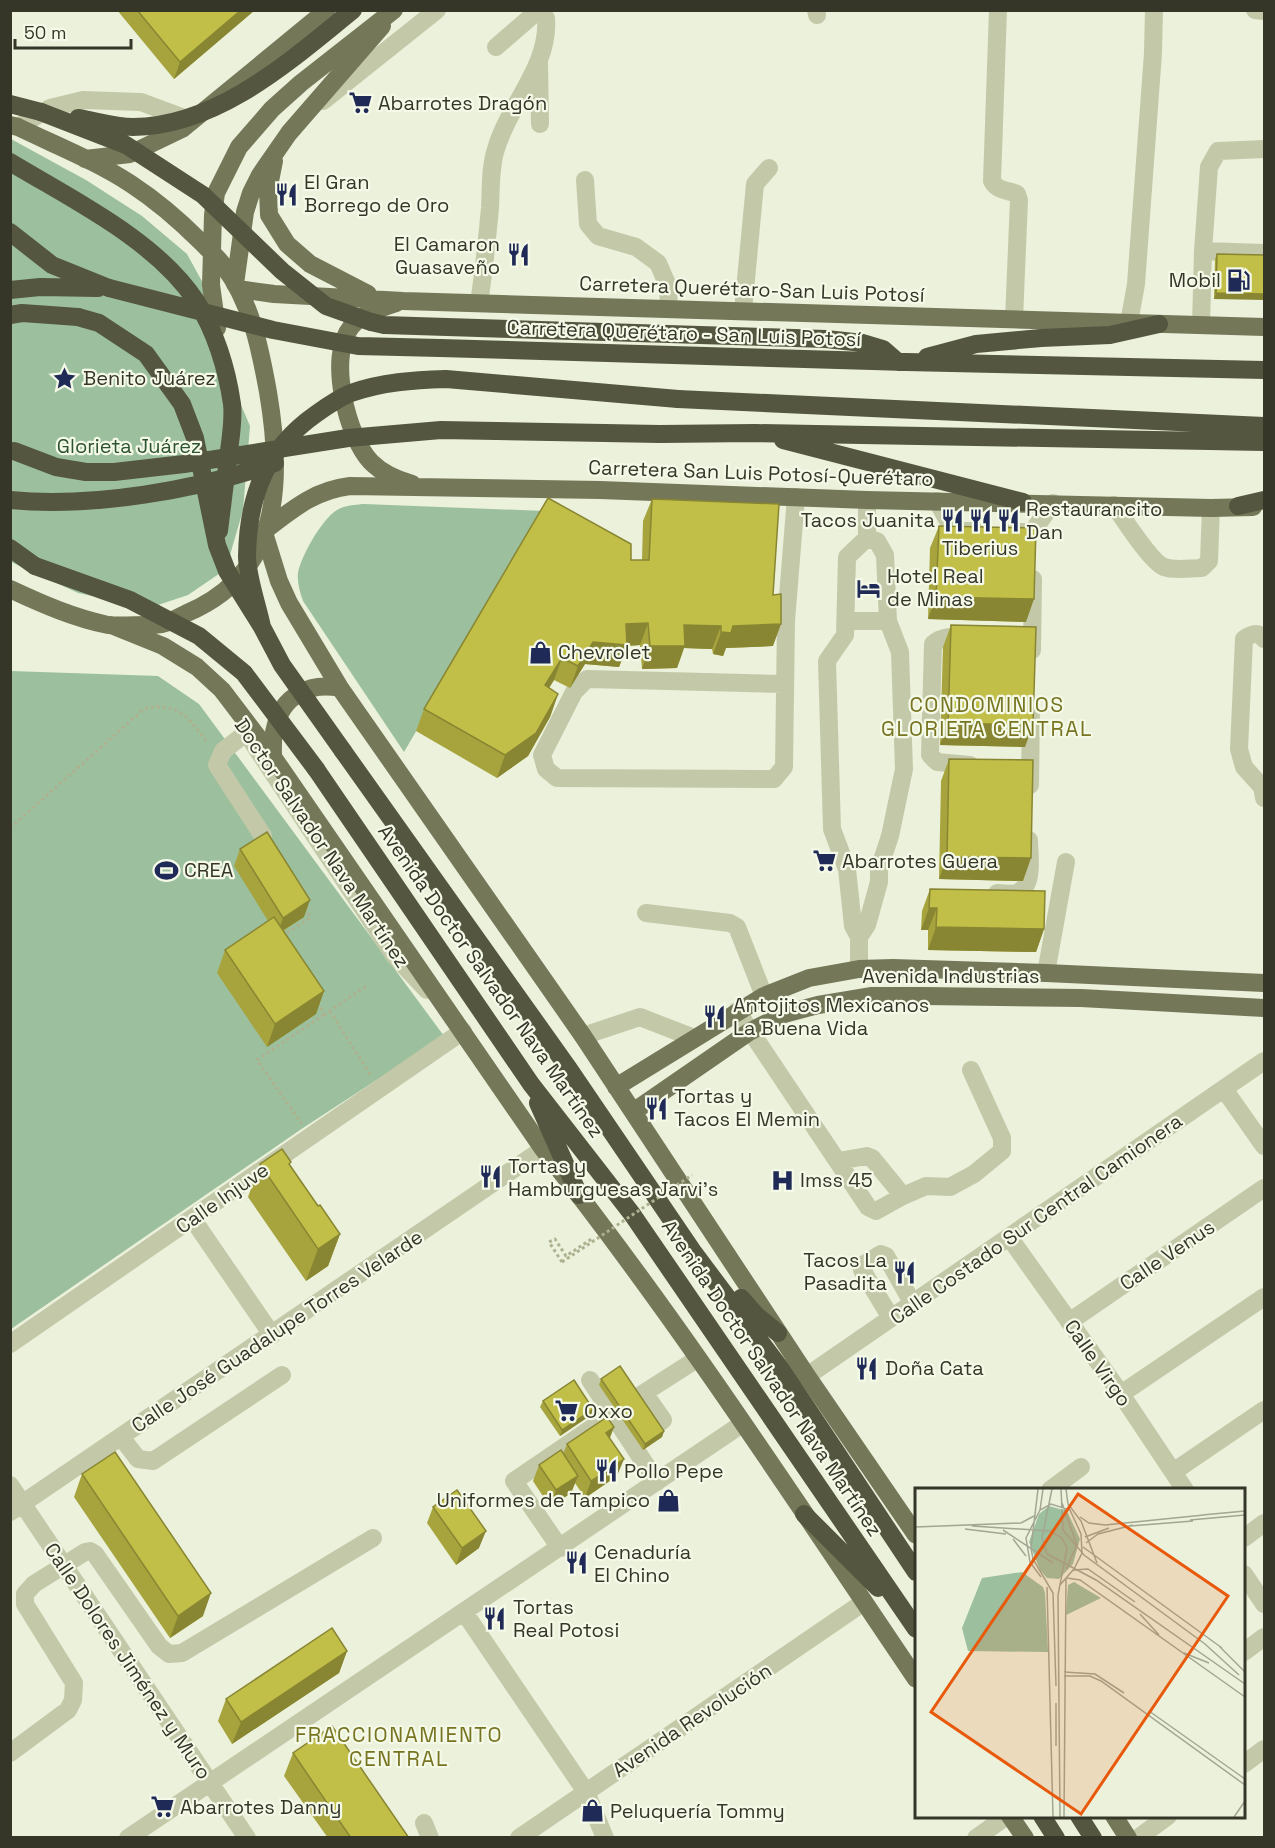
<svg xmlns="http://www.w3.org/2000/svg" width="1275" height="1848" font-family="'Space Grotesk',sans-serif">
  <rect width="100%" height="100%" fill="#ebf1db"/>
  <!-- green -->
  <path fill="#9cc09e" d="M11,139l75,41 56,36 45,38 34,62 1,44 28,66 -7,84 -17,59 -38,26 -39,13 -71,-15 -67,-31z
    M364,504l181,7 -141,241 -101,-151c-3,-9 -6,-18 -5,-28 3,-17 24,-54 39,-63 9,-5 17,-5 27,-6z
    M11,671l147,5 41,28 245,332 -141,92 -292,201z"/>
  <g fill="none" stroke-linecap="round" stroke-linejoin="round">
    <!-- path -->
    <path stroke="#adb190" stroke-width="3" stroke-dasharray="3 3" stroke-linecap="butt" d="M10,828l134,-119c35,-8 44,9 64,34
      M282,936l28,-18 -4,-11
      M317,1003l8,11 41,-28
      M330,1011l41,65
      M302,1124l-45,-64 68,-46
      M562,1262l-13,-20 6,-3 11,17 27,-18"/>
    <!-- minor -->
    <path stroke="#c3c9a8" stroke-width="18" d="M816,10l1,5
      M998,10l-6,171c5,10 16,9 25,13l2,6 -5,119
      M1255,10l9,1
      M539,63l1,61
      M323,101l114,-91
      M18,127l32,-19 33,-8 58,2 51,19
      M585,180l3,44 10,12 38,11 22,16 10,23 1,23
      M1203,251l61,2
      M479,303c5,-32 8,-63 11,-95 1,-19 0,-41 6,-59 13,-45 54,-83 50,-131l-6,-6 -7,3 -37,32
      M743,311l12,-127 14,-16
      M1129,323l7,-39 17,-231 1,-43
      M1201,325l2,-74 6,-84 9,-16 46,-2
      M937,501l10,18 11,12h18
      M1114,505c9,13 37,57 50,62 10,4 27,1 38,1l7,-7 2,-53
      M1013,532h19l21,-29
      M867,538l10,3 8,14 3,66 12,31 4,117 -14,67 -11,33v13l-12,43 -8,12 -6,-11 -6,-57 -15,-40 -5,-168 18,-26 2,-78 20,-19v-38
      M846,621h42
      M1264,639c-6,-8 -13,-5 -20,0l-5,110 5,18 18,20 2,11
      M1032,650l1,-71
      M785,684l-198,-5 -13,13 -32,63 4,14 11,9 217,1 10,-12 2,-146 10,-124
      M251,729l-28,22 -6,14 46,71
      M253,743l141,212 33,35
      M970,765l-33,-3 -7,-7 3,-111c10,-9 24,-7 37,-7
      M1030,785l1,-77
      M997,893c6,0 14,2 20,0 18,-7 12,-38 12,-53
      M646,913l84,10 7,4 27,69
      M859,937v32
      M1046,973l20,-111
      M737,1011l131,196 8,4 27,-15 -31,-38 -5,-2 -29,5
      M583,1036l57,-19 54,21
      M1224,1089l40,57
      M903,1196l23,-10 24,1 24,-13 28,-23v-13l-31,-68
      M192,1218l80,117
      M1009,1237l112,157 64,96
      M891,1318l-29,-48 1,-5 18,-11 5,2 27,48
      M1069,1322l195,-134
      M10,1344l453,-313
      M807,1376l457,-315
      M590,1380l67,102
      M644,1393l19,27 -8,6
      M1121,1394l143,-97
      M636,1398l61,-39
      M121,1437l17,22 15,2 129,-86
      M1173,1472l91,-62
      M10,1485l237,353
      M1050,1490l31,-23
      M10,1512l533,-363
      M1244,1538l20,-15
      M560,1548l-46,-67 103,-70
      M1244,1574l20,30
      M464,1612l122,180 19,46
      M1244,1652l20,-15
      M10,1753l58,-43 5,-10 1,-17 -49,-79v-10l9,-10 51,-32 5,-1 5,3 64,92 10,8 13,-1 191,-115
      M1244,1764l20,-15
      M424,1823l6,15
      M128,1838l614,-414
      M519,1838l345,-236
      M976,1838l31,-22
      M1138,1838l30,-22"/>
    <!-- major -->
    <path stroke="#757759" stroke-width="18" d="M10,125l8,2c37,18 78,34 113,57 26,17 48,36 70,58 7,7 16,15 22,23 28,36 37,83 45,127 15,88 14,181 -81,221 -8,4 -16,9 -25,11 -4,1 -49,2 -54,1 -34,-7 -66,-21 -98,-36
      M85,159l45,-5 52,-25 145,-119
      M274,161l-6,30 1,24 18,29 23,20 58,30
      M235,284l10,-72 6,-19 9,-18 29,-42 93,-107
      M238,289l36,5 129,7 861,26
      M396,303c-16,6 -34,10 -45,24 -24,29 -4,110 20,135 11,11 27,18 41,22
      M268,528c26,-20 48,-38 82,-42l250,4 267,10 344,8 42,-1
      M265,536l14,45 10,22 51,85 243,348 224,340 109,159
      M111,625l52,21 34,21 25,23 51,67 270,392c134,169 252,351 373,530
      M273,757c0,-9 -1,-19 2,-29 7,-32 34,-46 65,-40
      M616,1087l148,-91 45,-18 50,-9 34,-1 153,5 218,10
      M633,1112l116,-80 35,-18 34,-9 54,-9h53l156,2 183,10
      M1010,1816l15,22
      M1114,1816l14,22"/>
    <!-- highway -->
    <path stroke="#55563f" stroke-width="18" d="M10,104l31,8
      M10,232l42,33 57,23
      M10,290l30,-3 58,1
      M10,315l12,-2 56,4
      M371,322l13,3 442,14 37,4 20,6 15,13
      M440,348l466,14 358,8
      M927,357l49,-13 65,-6 69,-3 49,-11
      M678,399l586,27
      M660,434l95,-1 509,9
      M783,440l240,62
      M1238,506l26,-6
      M10,548l25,18
      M343,751l226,318 125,184 87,116 135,203
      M316,769l215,315 101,130 284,415
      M538,1103l41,92
      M741,1298l15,17 22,18
      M804,1514l74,74
      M1042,1816l14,22
      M1079,1816l14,22"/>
    <!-- path-bridge -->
    <path stroke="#adb190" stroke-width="3" stroke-dasharray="3 3" stroke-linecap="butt" d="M562,1262l130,-87"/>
    <!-- major-bridge -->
    <path stroke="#757759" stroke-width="18" d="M217,328l-6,-43 2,-70 3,-22 23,-46 33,-38 29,-26 93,-73"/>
    <!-- highway-bridge -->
    <path stroke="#55563f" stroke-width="18" d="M41,112l85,33 77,50 79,76 44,35 45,16
      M78,118c18,3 37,9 55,9 85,-1 157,-66 220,-117
      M10,162c61,37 146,78 186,139 19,29 31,68 36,103 2,18 -2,37 -4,54 -3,25 -6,49 -9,73
      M109,288l164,42 85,16 82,2
      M78,317l21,6 47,31 36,50 13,34 22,107 10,26 35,56 20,38 61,86
      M14,451l42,16 30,5h28l70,-8 164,-26 93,-8 219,4
      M10,500c83,8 187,-10 265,-37
      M35,566l95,34 69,36 45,37 72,96
      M262,627c-4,-20 -15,-51 -15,-71 1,-60 19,-107 69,-142 11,-8 23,-16 35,-21 31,-11 63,-13 95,-14l232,20"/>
  </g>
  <!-- wall -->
  <path fill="#a7a43e" d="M117,10h138l-81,69z
    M1217,254l47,1 -50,44 1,-40z
    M652,499l121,96v51l-47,2 -3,8 -10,-2 -1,-5 -28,-1 -7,20 -35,1 -2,-24 -13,1 -8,21 -34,-3 -15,24 -16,-8 -5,8 9,6 -8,23 -22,39 -31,22 -81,-47 8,-22 207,-149h11l1,-39z
    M939,526l87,96 -98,-3 2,-71z
    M951,625l74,122 -85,-2 3,-98z
    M949,759l74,122 -84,-2 2,-98z
    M240,849l64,68 -21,14 41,60 -8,23 -49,33 -50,-74 8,-23 43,-29 -34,-55z
    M930,889l114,40 -8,23 -108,-2v-20h-7l1,-19z
    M260,1164l30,1 28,41 22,28 -12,32 -22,15 -58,-84z
    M601,1379l63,52 -2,6 -19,13 -44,-65z
    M543,1401l50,8 -2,6 -31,21 -20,-29z
    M614,1427l-4,11 7,38 -32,22 -10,-15 -4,10 -21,14 -17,-26 6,-16 24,-11 4,-10z
    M82,1474l121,142 -33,22 -96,-141z
    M433,1507l46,41 -23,17 -29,-42z
    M347,1651l-8,22 -107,71 -14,-23 8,-22z
    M293,1753l116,85h-81l-44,-62z"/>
  <!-- shaded-wall -->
  <path fill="#888632" d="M241,10h14l-81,69 6,-17z
    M1216,293l48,1v6l-50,-1z
    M936,597l98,2 -8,23 -98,-3z
    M648,623l-8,22 -13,1 -8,21 -34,-3 -15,24 8,-22 15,-24 33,-18z
    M781,624l-8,22 -47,2 -3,8 -10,-2 8,-22 12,-6z
    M684,625l37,1 -9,23 -28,-1 -7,20 -35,1 8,-23z
    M562,658l-8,22 -17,27 8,-22z
    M558,694l-8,23 -22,39 -31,22 8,-23z
    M948,723l85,2 -8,22 -85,-2z
    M947,857l84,1 -8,23 -84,-2z
    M310,900l-6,17 -27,17 6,-16z
    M929,908h8l-9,22h-7z
    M936,927l108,2 -8,23 -108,-2z
    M324,991l-8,23 -49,33 8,-23z
    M340,1234l-12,32 -22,15 12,-32z
    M593,1409l-2,6 -31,21 2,-6z
    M614,1427l-7,17 -1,-11z
    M664,1431l-2,6 -19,13 2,-6z
    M624,1459l-7,17 -32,22 6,-17z
    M578,1476l-7,17 -21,14 6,-17z
    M486,1531l-7,17 -23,17 6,-17z
    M211,1593l-8,23 -33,22 8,-22z
    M347,1651l-8,22 -107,71 9,-22z"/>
  <!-- building -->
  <path fill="#c2bf48" stroke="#888632" stroke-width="1.5" d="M137,10h104l-61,52z
    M1217,254l47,1v39l-48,-1z
    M548,498l83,46v16h18l3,-61 127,5 -6,91 8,-1v30l-48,2 -2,7 -10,-1v-6l-37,-1 1,21h-35l-2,-23 -22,1 1,21 -34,-3 -15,24 -16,-8 -17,27 13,9 -22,39 -31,22 -81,-46z
    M939,526l97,2 -2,71 -98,-2z
    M951,625l85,2 -3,98 -85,-2z
    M949,759l84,1 -2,98 -84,-1z
    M267,832l43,68 -27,18 -43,-69z
    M930,889l115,2 -1,38 -108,-2 1,-19h-8z
    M274,917l50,74 -49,33 -50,-74z
    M282,1149l9,13 -2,2 29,42 2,-1 20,29 -22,15 -58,-85z
    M620,1366l44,65 -19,13 -44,-65z
    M574,1380l19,29 -31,21 -19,-29z
    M607,1417l7,10 -8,6 18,26 -33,22 -24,-37z
    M561,1450l17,26 -22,14 -17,-25z
    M115,1452l96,141 -33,23 -96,-142z
    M457,1490l29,41 -24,17 -29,-41z
    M332,1628l15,23 -106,71 -15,-23z
    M332,1726l77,112h-58l-58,-85z"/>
  <!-- icons -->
  <defs>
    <symbol id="supermarket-bare" viewBox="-9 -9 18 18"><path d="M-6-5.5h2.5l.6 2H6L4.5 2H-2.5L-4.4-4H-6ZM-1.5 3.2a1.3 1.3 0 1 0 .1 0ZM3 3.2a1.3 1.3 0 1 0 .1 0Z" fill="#1f2a56" stroke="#f4f9e8" stroke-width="2.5" paint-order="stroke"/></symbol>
    <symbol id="restaurant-bare" viewBox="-9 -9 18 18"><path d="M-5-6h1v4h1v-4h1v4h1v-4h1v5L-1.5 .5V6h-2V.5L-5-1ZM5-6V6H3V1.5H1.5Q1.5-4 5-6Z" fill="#1f2a56" stroke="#f4f9e8" stroke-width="2.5" paint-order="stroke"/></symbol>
    <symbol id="fuel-bare" viewBox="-9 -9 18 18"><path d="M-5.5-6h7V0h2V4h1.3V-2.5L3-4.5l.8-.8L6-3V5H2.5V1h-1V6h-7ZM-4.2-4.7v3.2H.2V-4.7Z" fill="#1f2a56" stroke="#f4f9e8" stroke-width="2.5" paint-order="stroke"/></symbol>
    <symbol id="sight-bare" viewBox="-9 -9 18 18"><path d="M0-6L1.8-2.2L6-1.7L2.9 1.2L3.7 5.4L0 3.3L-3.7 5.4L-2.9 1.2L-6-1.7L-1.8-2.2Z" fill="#1f2a56" stroke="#f4f9e8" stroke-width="2.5" paint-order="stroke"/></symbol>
    <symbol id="hotel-bare" viewBox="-9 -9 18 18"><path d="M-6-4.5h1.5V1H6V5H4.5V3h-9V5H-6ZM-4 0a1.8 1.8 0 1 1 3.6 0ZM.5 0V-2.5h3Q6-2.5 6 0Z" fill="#1f2a56" stroke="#f4f9e8" stroke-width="2.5" paint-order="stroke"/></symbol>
    <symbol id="shop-bare" viewBox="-9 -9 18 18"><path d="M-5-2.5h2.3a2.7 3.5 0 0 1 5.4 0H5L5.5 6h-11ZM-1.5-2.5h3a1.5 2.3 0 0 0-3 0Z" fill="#1f2a56" stroke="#f4f9e8" stroke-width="2.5" paint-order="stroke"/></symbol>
    <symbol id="stadium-bare" viewBox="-9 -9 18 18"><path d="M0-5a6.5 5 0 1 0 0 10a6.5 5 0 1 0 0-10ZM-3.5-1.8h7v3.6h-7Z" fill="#1f2a56" stroke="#f4f9e8" stroke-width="2.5" paint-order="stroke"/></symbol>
    <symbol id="hospital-bare" viewBox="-9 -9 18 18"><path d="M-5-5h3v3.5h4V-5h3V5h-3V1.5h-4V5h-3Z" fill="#1f2a56" stroke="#f4f9e8" stroke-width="2.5" paint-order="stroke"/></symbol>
  </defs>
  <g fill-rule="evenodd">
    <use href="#supermarket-bare" x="344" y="86" width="33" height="33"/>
    <use href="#restaurant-bare" x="270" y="178" width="33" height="33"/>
    <use href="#restaurant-bare" x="502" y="238" width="33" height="33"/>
    <use href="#fuel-bare" x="1222" y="264" width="33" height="33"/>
    <use href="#sight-bare" x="48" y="362" width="33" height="33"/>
    <use href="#restaurant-bare" x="936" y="504" width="33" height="33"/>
    <use href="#restaurant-bare" x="964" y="504" width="33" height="33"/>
    <use href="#restaurant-bare" x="992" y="504" width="33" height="33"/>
    <use href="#hotel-bare" x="852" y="572" width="33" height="33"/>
    <use href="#shop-bare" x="524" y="636" width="33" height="33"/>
    <use href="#supermarket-bare" x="808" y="844" width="33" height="33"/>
    <use href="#stadium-bare" x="150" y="854" width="33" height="33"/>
    <use href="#restaurant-bare" x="698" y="1000" width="33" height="33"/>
    <use href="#restaurant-bare" x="640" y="1092" width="33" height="33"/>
    <use href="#restaurant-bare" x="474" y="1160" width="33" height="33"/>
    <use href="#hospital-bare" x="766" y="1164" width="33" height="33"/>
    <use href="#restaurant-bare" x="888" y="1256" width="33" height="33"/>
    <use href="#restaurant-bare" x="850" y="1352" width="33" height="33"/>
    <use href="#supermarket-bare" x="550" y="1394" width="33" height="33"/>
    <use href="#restaurant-bare" x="590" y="1454" width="33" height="33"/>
    <use href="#shop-bare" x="652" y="1484" width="33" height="33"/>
    <use href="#restaurant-bare" x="560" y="1546" width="33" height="33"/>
    <use href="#restaurant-bare" x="478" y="1602" width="33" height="33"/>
    <use href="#supermarket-bare" x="146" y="1790" width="33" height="33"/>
    <use href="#shop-bare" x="576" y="1794" width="33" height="33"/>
  </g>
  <g text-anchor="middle" stroke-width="4.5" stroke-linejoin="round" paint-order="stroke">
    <!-- poi labels -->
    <g font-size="20" fill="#353628" stroke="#f4f9e8" text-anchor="start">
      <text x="378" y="110">Abarrotes Dragón</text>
      <text x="304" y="189">El Gran<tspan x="304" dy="23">Borrego de Oro</tspan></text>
      <text x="500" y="251" text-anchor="end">El Camaron<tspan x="500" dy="23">Guasaveño</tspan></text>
      <text x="1221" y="287" text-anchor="end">Mobil</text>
      <text x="83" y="385">Benito Juárez</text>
      <text x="1026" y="516">Restaurancito<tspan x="1026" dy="23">Dan</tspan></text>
      <text x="935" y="527" text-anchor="end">Tacos Juanita</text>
      <text x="980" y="555" text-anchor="middle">Tiberius</text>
      <text x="887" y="583">Hotel Real<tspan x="887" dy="23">de Minas</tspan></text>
      <text x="558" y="659">Chevrolet</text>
      <text x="842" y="868">Abarrotes Guera</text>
      <text x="184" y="877">CREA</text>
      <text x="733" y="1012">Antojitos Mexicanos<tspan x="733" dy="23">La Buena Vida</tspan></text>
      <text x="674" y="1103">Tortas y<tspan x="674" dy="23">Tacos El Memin</tspan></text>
      <text x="508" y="1173">Tortas y<tspan x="508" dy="23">Hamburguesas Jarvi's</tspan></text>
      <text x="800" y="1187">Imss 45</text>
      <text x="887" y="1267" text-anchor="end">Tacos La<tspan x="887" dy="23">Pasadita</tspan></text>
      <text x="885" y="1375">Doña Cata</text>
      <text x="584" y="1418">Oxxo</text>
      <text x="624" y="1478">Pollo Pepe</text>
      <text x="650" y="1507" text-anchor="end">Uniformes de Tampico</text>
      <text x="594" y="1559">Cenaduría<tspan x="594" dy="23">El Chino</tspan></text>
      <text x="513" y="1614">Tortas<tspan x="513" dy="23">Real Potosi</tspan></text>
      <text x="180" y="1814">Abarrotes Danny</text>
      <text x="610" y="1818">Peluquería Tommy</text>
    </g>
    <!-- street labels -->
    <g font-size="20" fill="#353628" stroke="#f4f9e8">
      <text transform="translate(752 289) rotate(2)" y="7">Carretera Querétaro-San Luis Potosí</text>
      <text transform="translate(684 333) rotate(2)" y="7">Carretera Querétaro - San Luis Potosí</text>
      <text transform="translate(761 473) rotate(2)" y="7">Carretera San Luis Potosí-Querétaro</text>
      <text transform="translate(322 843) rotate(56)" y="7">Doctor Salvador Nava Martínez</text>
      <text x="951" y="983">Avenida Industrias</text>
      <text transform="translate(491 981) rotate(55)" y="7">Avenida Doctor Salvador Nava Martínez</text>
      <text transform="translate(222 1198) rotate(-35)" y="7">Calle Injuve</text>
      <text transform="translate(1036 1219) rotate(-35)" y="7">Calle Costado Sur Central Camionera</text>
      <text transform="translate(1167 1255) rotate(-34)" y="7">Calle Venus</text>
      <text transform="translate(277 1331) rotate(-34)" y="7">Calle José Guadalupe Torres Velarde</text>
      <text transform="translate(1098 1363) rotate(55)" y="7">Calle Virgo</text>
      <text transform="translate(772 1378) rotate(56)" y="7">Avenida Doctor Salvador Nava Martínez</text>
      <text transform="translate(128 1661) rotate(56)" y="7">Calle Dolores Jiménez y Muro</text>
      <text transform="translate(692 1720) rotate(-34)" y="7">Avenida Revolución</text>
    </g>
    <!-- park labels -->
    <g font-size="20" fill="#2c5330" stroke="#f4f9e8">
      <text x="129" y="453">Glorieta Juárez</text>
    </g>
    <!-- neighbourhood labels -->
    <g font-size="21" letter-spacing="1.5" fill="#777421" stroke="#f4f9e8">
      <text x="987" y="712">CONDOMINIOS<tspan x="987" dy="24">GLORIETA CENTRAL</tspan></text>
      <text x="399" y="1742">FRACCIONAMIENTO<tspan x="399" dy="24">CENTRAL</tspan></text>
    </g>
  </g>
  <!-- overview -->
  <g transform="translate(915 1488)">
    <rect width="330" height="330" fill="#ebf1db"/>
    <path d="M134,18l18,5 13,28 -7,25 -14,15 -12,-1 -7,-8 -11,-28 10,-28zM107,84l21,15 2,6 3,59 -80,-1 -6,-23 20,-50zM159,94l27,16 -35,17 2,-30z" fill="#9cc09e"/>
    <path fill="none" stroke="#a2a693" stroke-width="1.5" d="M123,1l-7,59 2,11 20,34 3,93M137,1l-10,49 5,16 49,26 149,104M146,1l2,41 21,25 121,89 34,31M151,1l2,15 13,17 16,42M147,15l15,42 -11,24M125,22l3,-21M287,27l43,-4M165,29l9,6 16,2 99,-10M275,32l55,-5M57,38l78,5 12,7 5,10 -9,47 2,222M215,38l63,-5M0,39l106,-4 13,-7M50,41l41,5M88,42l50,33M170,49l24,-9M98,51l13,17M171,55l12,-9 35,-9M168,59l139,101M126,89l-11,-15 -4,-24 14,-28 11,-6 19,6 11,24 1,19 -9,18M152,90l13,2 165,117M145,97l13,-15 15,-1 47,33M132,99l6,230M225,126l19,21M305,159l25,25M269,165l25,10M149,184l31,2 29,19M149,188h26l11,5 144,104M141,215v43M234,223l96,68M149,329l2,-238M319,329l11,-16"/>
    <path fill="#e8590c" fill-opacity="0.15" stroke="#e8590c" stroke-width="3" d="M163,6l150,102 -147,218 -150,-102z"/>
    <rect width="330" height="330" fill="none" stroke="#353628" stroke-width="3"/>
  </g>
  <!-- border -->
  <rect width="1275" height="1848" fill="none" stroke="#353628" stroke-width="24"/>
  <!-- scale -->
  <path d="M15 39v9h116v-9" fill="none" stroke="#353628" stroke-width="3"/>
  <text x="24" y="39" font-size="18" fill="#353628" stroke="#f4f9e8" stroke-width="4.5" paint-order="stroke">50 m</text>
</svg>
